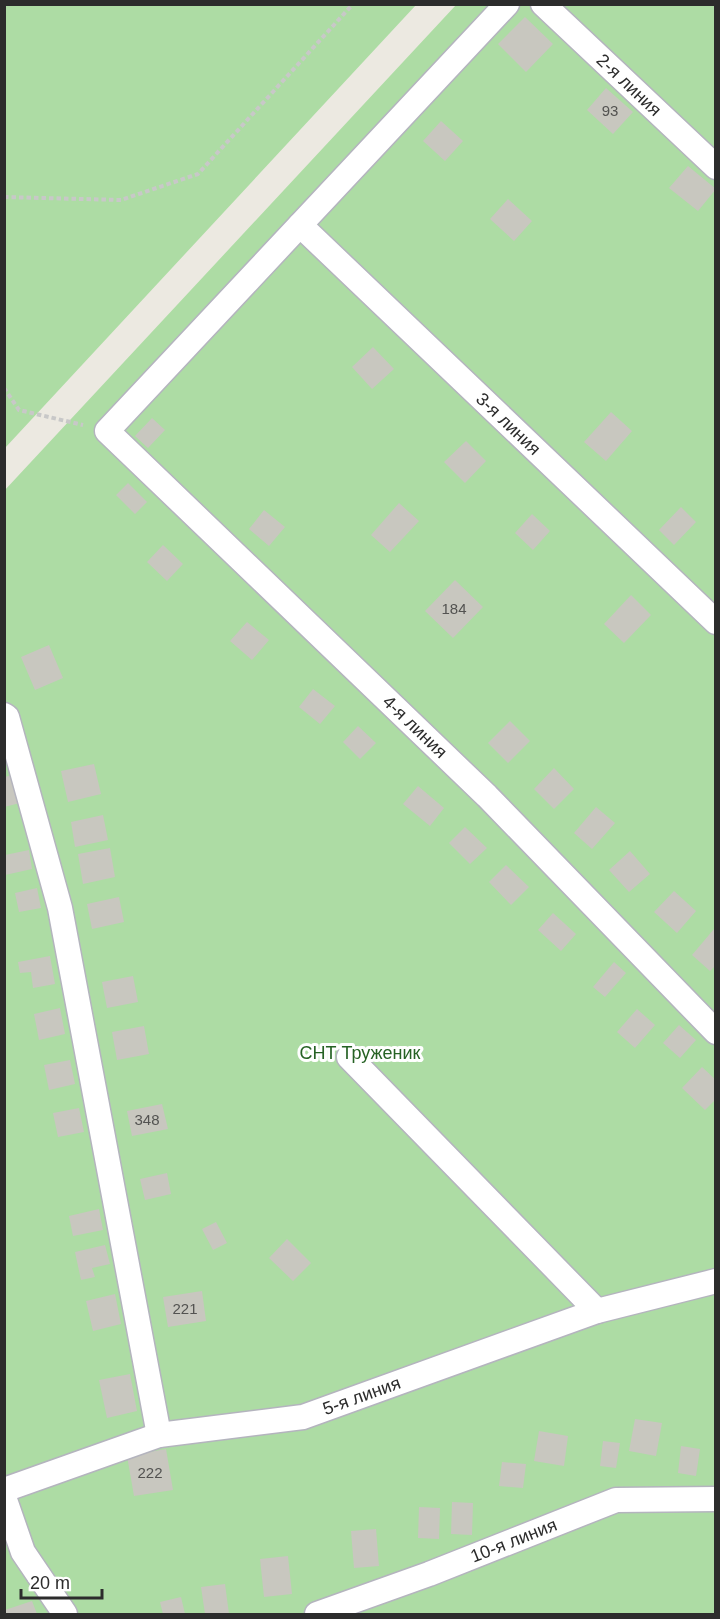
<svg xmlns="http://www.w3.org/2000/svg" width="720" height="1619" font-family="Helvetica,sans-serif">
  <rect width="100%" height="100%" fill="#ece9e1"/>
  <!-- green -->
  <path fill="#addca4" d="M5,4l411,1 -411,443 -1,-443z
    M456,5h259v1609h-710l-1,-1123z"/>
  <!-- building -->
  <path fill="#c8c7bf" d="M525,17l28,27 -27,28 -28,-28z
    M606,88l27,24 -20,22 -26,-24z
    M441,121l22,20 -18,20 -22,-20z
    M688,166l28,23 -18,22 -29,-23z
    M508,199l24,22 -18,20 -24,-22z
    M373,347l21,22 -22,20 -20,-22z
    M611,412l21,19 -26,30 -22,-19z
    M152,418l13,12 -17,18 -13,-12z
    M466,441l20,20 -21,22 -21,-21z
    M128,483l19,19 -12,12 -19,-19z
    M399,503l20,18 -29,31 -19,-17z
    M681,507l15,15 -22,23 -15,-15z
    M264,510l21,17 -16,19 -20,-17z
    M532,514l18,17 -17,19 -18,-17z
    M163,545l20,19 -16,17 -20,-19z
    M455,580l28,27 -30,31 -28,-27z
    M631,595l20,20 -27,28 -20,-19z
    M247,622l22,18 -17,20 -22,-19z
    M49,645l14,33 -28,12 -14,-33z
    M313,689l22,17 -15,18 -21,-17z
    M510,721l20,20 -22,22 -20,-20z
    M358,726l18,17 -16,16 -17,-17z
    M94,764l7,30 -33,8 -7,-31z
    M554,768l20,21 -20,20 -20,-20z
    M14,775l6,28 -16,4v-30z
    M418,786l26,22 -14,18 -27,-22z
    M596,807l19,16 -23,26 -18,-16z
    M103,815l5,25 -33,7 -4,-25z
    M465,827l22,21 -17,16 -21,-21z
    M110,848l5,29 -32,7 -5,-30z
    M29,850l3,19 -27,6v-20z
    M630,851l20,23 -21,18 -20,-22z
    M506,865l23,22 -18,18 -22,-23z
    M37,888l4,20 -22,4 -4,-19z
    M674,891l22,20 -19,22 -23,-21z
    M119,897l5,25 -32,7 -5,-25z
    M553,913l23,21 -15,17 -23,-21z
    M714,929l2,1v35l-6,6 -18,-16z
    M50,956l5,28 -22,4 -2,-16 -11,1 -2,-11z
    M614,962l12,11 -21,24 -12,-10z
    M133,976l5,26 -31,6 -5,-26z
    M60,1008l5,26 -26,6 -5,-26z
    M637,1009l18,16 -20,23 -18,-16z
    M679,1025l17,15 -16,18 -17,-15z
    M144,1026l5,28 -32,6 -5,-28z
    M70,1060l5,24 -26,6 -5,-25z
    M702,1067l14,13v19l-11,11 -23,-22z
    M162,1104l6,25 -36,7 -5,-25z
    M79,1108l5,24 -26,5 -5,-24z
    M167,1173l4,21 -26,6 -5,-21z
    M99,1209l4,21 -30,6 -4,-20z
    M216,1222l11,21 -14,7 -11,-21z
    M287,1239l24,24 -18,18 -24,-23z
    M105,1245l5,19 -18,4 3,9 -14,3 -6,-28z
    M202,1291l4,30 -38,6 -5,-30z
    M115,1294l6,30 -28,7 -7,-30z
    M130,1374l7,37 -30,7 -8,-38z
    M635,1419l27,4 -6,33 -27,-5z
    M539,1431l29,5 -4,30 -30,-5z
    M603,1441l17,2 -4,25 -16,-2z
    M681,1446l19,3 -4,27 -18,-3z
    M166,1449l7,41 -39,6 -7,-40z
    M502,1462l24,2 -3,24 -24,-2z
    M452,1502l21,1 -1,32 -21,-1z
    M419,1507l21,1 -1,31 -21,-1z
    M376,1529l3,37 -25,2 -3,-37z
    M288,1556l4,38 -28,3 -4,-38z
    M225,1584l4,30h-24l-4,-27z
    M181,1597l4,17h-22l-3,-12z
    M32,1601l5,13h-32v-4z"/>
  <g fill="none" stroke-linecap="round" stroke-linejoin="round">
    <defs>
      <g id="minor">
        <path id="s1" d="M507,4l-400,427 380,365 229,236"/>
        <path id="s2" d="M543,4l173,163"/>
        <path id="s3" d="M300,225l416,397"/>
        <path d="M4,715l3,2 53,191 99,527"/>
        <path d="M349,1057l248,254"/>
        <path id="s4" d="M4,1490l155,-55 144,-18 294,-106 119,-30"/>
        <path d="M4,1497l19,55 42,62"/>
        <path id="s5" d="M317,1614l112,-40 187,-74 100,-1"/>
      </g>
    </defs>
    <!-- minor casing -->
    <use href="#minor" stroke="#b4b4be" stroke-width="27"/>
    <!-- path -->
    <path stroke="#c8c8c8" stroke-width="4" stroke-dasharray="4.5 3" stroke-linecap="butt" d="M4,197l117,3 77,-26 155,-170
      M4,388l15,22 64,15"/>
    <!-- minor -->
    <use href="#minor" stroke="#fff" stroke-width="24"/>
  </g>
  <g text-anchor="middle" stroke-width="6" stroke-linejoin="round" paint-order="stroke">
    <!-- number labels -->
    <g font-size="15" fill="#535351">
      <text x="610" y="116">93</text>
      <text x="454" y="614">184</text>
      <text x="147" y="1125">348</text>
      <text x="185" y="1314">221</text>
      <text x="150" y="1478">222</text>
    </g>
    <!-- street labels -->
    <g font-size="18" fill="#2c2c2c" stroke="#fff">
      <text dy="6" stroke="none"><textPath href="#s2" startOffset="118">2-я линия</textPath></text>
      <text dy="6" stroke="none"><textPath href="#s3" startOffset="288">3-я линия</textPath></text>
      <text dy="6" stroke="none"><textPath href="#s1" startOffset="1012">4-я линия</textPath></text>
      <text dy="6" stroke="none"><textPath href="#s4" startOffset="372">5-я линия</textPath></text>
      <text dy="6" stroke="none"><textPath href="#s5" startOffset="210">10-я линия</textPath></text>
    </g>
    <!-- park labels -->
    <g font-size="18" fill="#266224" stroke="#fff">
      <text x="360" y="1059">СНТ Труженик</text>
    </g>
  </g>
  <!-- border -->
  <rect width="720" height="1619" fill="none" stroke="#2c2c2c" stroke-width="12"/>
  <!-- scale -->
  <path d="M21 1589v9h81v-9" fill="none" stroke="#2c2c2c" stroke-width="3"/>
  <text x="30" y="1589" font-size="18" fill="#2c2c2c" stroke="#ffffff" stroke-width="4.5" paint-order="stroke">20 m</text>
</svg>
